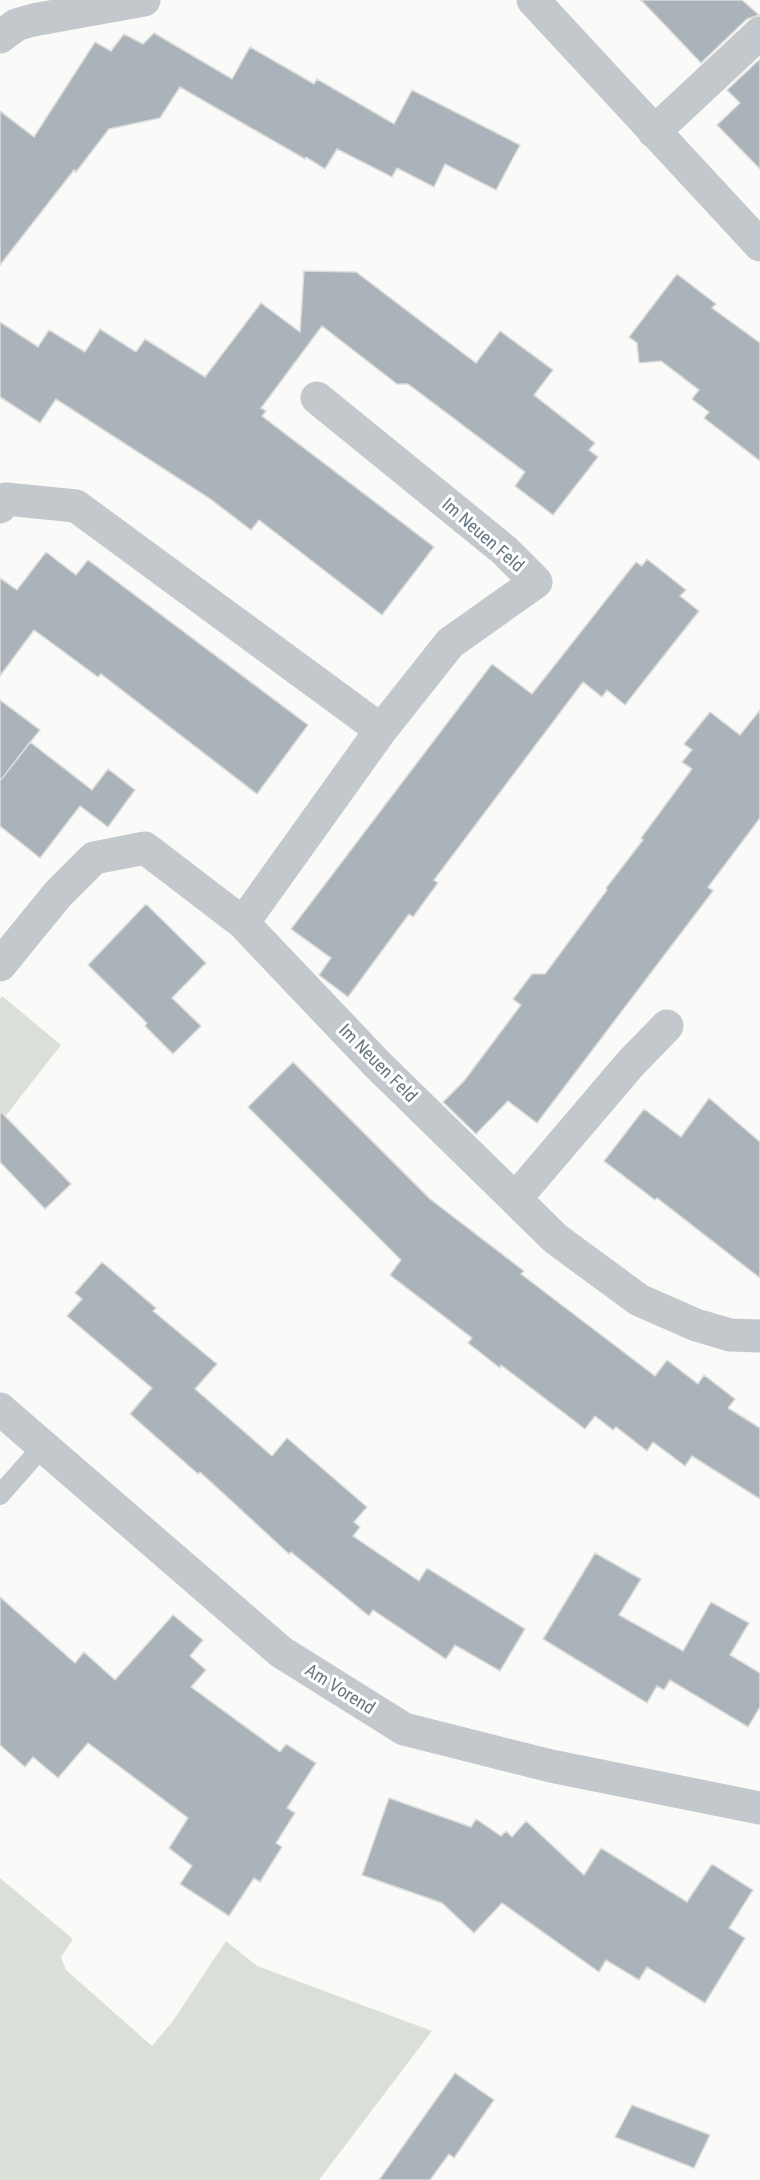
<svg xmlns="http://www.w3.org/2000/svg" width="760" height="2180" font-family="'Roboto Condensed',sans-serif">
  <rect width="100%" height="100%" fill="#fafaf8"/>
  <!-- green -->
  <path fill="#dadfd7" d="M2,996l59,49 -61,78v-124z
    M0,1878l73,61 -12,18 5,13 86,76 21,-25 53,-80 31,25 175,65 -113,149h-319z"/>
  <!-- building -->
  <path fill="#aab3b9" stroke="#dcdcda" stroke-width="1.5" d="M641,0h101l17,15 -12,4 -46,44z
    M154,33l78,46 18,-32 64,37 3,-5 77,45 18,-34 108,55 -24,45 -51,-26 -11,23 -37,-19 -5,9 -55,-28 -12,20 -19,-12 -1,2 -125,-72 -20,31 -51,11 -33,43 -2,-2 -74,95v-154l34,26 61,-95 16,9 13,-17 19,10z
    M760,59v110l-43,-44 23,-22 -13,-13z
    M304,271l52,1 120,91 24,-32 53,39 -19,25 61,48 -6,7 9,7 -45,58 -38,-29 10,-14 -117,-88h-11l-75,-58 -61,82 5,3 -4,5 172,131 -52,68 -123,-95 -8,10 -42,-32 -153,-99 -16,24 -40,-26v-75l38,25 11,-17 36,22 15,-23 36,23 9,-13 60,38 56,-74 39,29z
    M677,274l39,30 -4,4 48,35v118l-56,-43 5,-6 -17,-13 7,-9 -38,-29 -22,2 -2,-20 -8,-6z
    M46,552l30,23 12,-15 220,165 -51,69 -156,-120 -3,3 -64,-47 -34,46v-98l17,12z
    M647,559l39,31 -6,6 19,15 -74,94 -18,-15 -5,7 -19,-15 -149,198 4,3 -25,34 -4,-3 -61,83 -29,-22 12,-17 -40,-29 201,-265 40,30 104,-132 6,4z
    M0,700l40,30 -40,51z
    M760,710v108l-52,69 5,4 -176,232 -29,-22 -32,33 -33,-32 21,-21 57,-76 -8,-6 19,-25h13l62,-84 -1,-2 37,-48 -2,-2 51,-69 -10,-7 10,-12 -8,-6 26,-32 30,23z
    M30,742l62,48 16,-21 27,21 -27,37 -28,-21 -40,52 -40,-32v-45z
    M146,904l60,59 -34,35 29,28 -28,28 -28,-28 2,-3 -59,-58z
    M293,1062l137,137 94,72 -3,3 134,102 12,-16 31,24 6,-9 31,24 -7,9 32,20v71l-68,-43 -7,10 -32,-24 -6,9 -31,-24 -3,3 -18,-14 -10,13 -84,-64 -1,3 -32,-25 4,-5 -82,-63 11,-15 -153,-153z
    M709,1098l51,44v136l-103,-80 -2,2 -51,-39 40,-52 37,28z
    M0,1111l71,73 -26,25 -45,-47z
    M102,1262l54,46 -3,3 64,53 -22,25 77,67 15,-18 80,69 -13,15 6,5 -7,9 66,45 8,-13 98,61 -25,42 -45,-26 -9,14 -73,-49 -4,6 -78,-64 -2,2 -89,-82 -2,2 -68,-60 22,-26 -85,-72 15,-17 -7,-6z
    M595,1553l46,26 -22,36 64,36 28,-49 38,21 -19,32 30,18v34l-12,20 -78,-47 -6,10 -7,-4 -10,17 -104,-64z
    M0,1597l75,66 9,-11 31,28 58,-65 30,25 -13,16 16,14 -15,17 89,65 6,-8 30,19 -29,45 8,5 -19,30 6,4 -22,35 -6,-4 -25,38 -49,-32 12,-18 -23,-18 19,-30 -100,-75 -30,35 -25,-21 -8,10 -25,-22z
    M389,1798l82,29 5,-8 25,17 5,-5 6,6 14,-16 58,54 17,-27 86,54 25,-38 41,26 -24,38 16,10 -40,65 -58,-36 -8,13 -33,-20 -7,12 -97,-69 -28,30 -32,-30 -80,-28z
    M455,2073l39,27 -40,58 -5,-4 -19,26h-51z
    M632,2105l78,30 -16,33 -79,-31z"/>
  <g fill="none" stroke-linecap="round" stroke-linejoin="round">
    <!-- service -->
    <path stroke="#c3c8cc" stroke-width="20" d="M0,1495l43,-49"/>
    <!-- minor -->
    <path stroke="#c3c8cc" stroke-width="33" d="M533,0l227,245
      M0,37l16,-12 17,-5 111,-20
      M654,132l106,-99
      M0,507l6,-8 70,7 305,224
      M243,923l138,-193 69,-87 86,-61 -32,-32 -187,-152
      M0,965l58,-71 36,-36 51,-10 98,75 134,141 179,175 83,61 57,25 34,10 30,1
      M516,1198l115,-135 36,-37
      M0,1409l281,243 123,77 147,37 209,42"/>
  </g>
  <g text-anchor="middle" stroke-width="6" stroke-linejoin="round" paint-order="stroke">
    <!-- street labels -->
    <g font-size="18" fill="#657683" stroke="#fff">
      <text transform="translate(483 535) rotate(41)" y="6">Im Neuen Feld</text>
      <text transform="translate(378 1063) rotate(45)" y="6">Im Neuen Feld</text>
      <text transform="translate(340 1689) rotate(32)" y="6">Am Vorend</text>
    </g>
  </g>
</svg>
